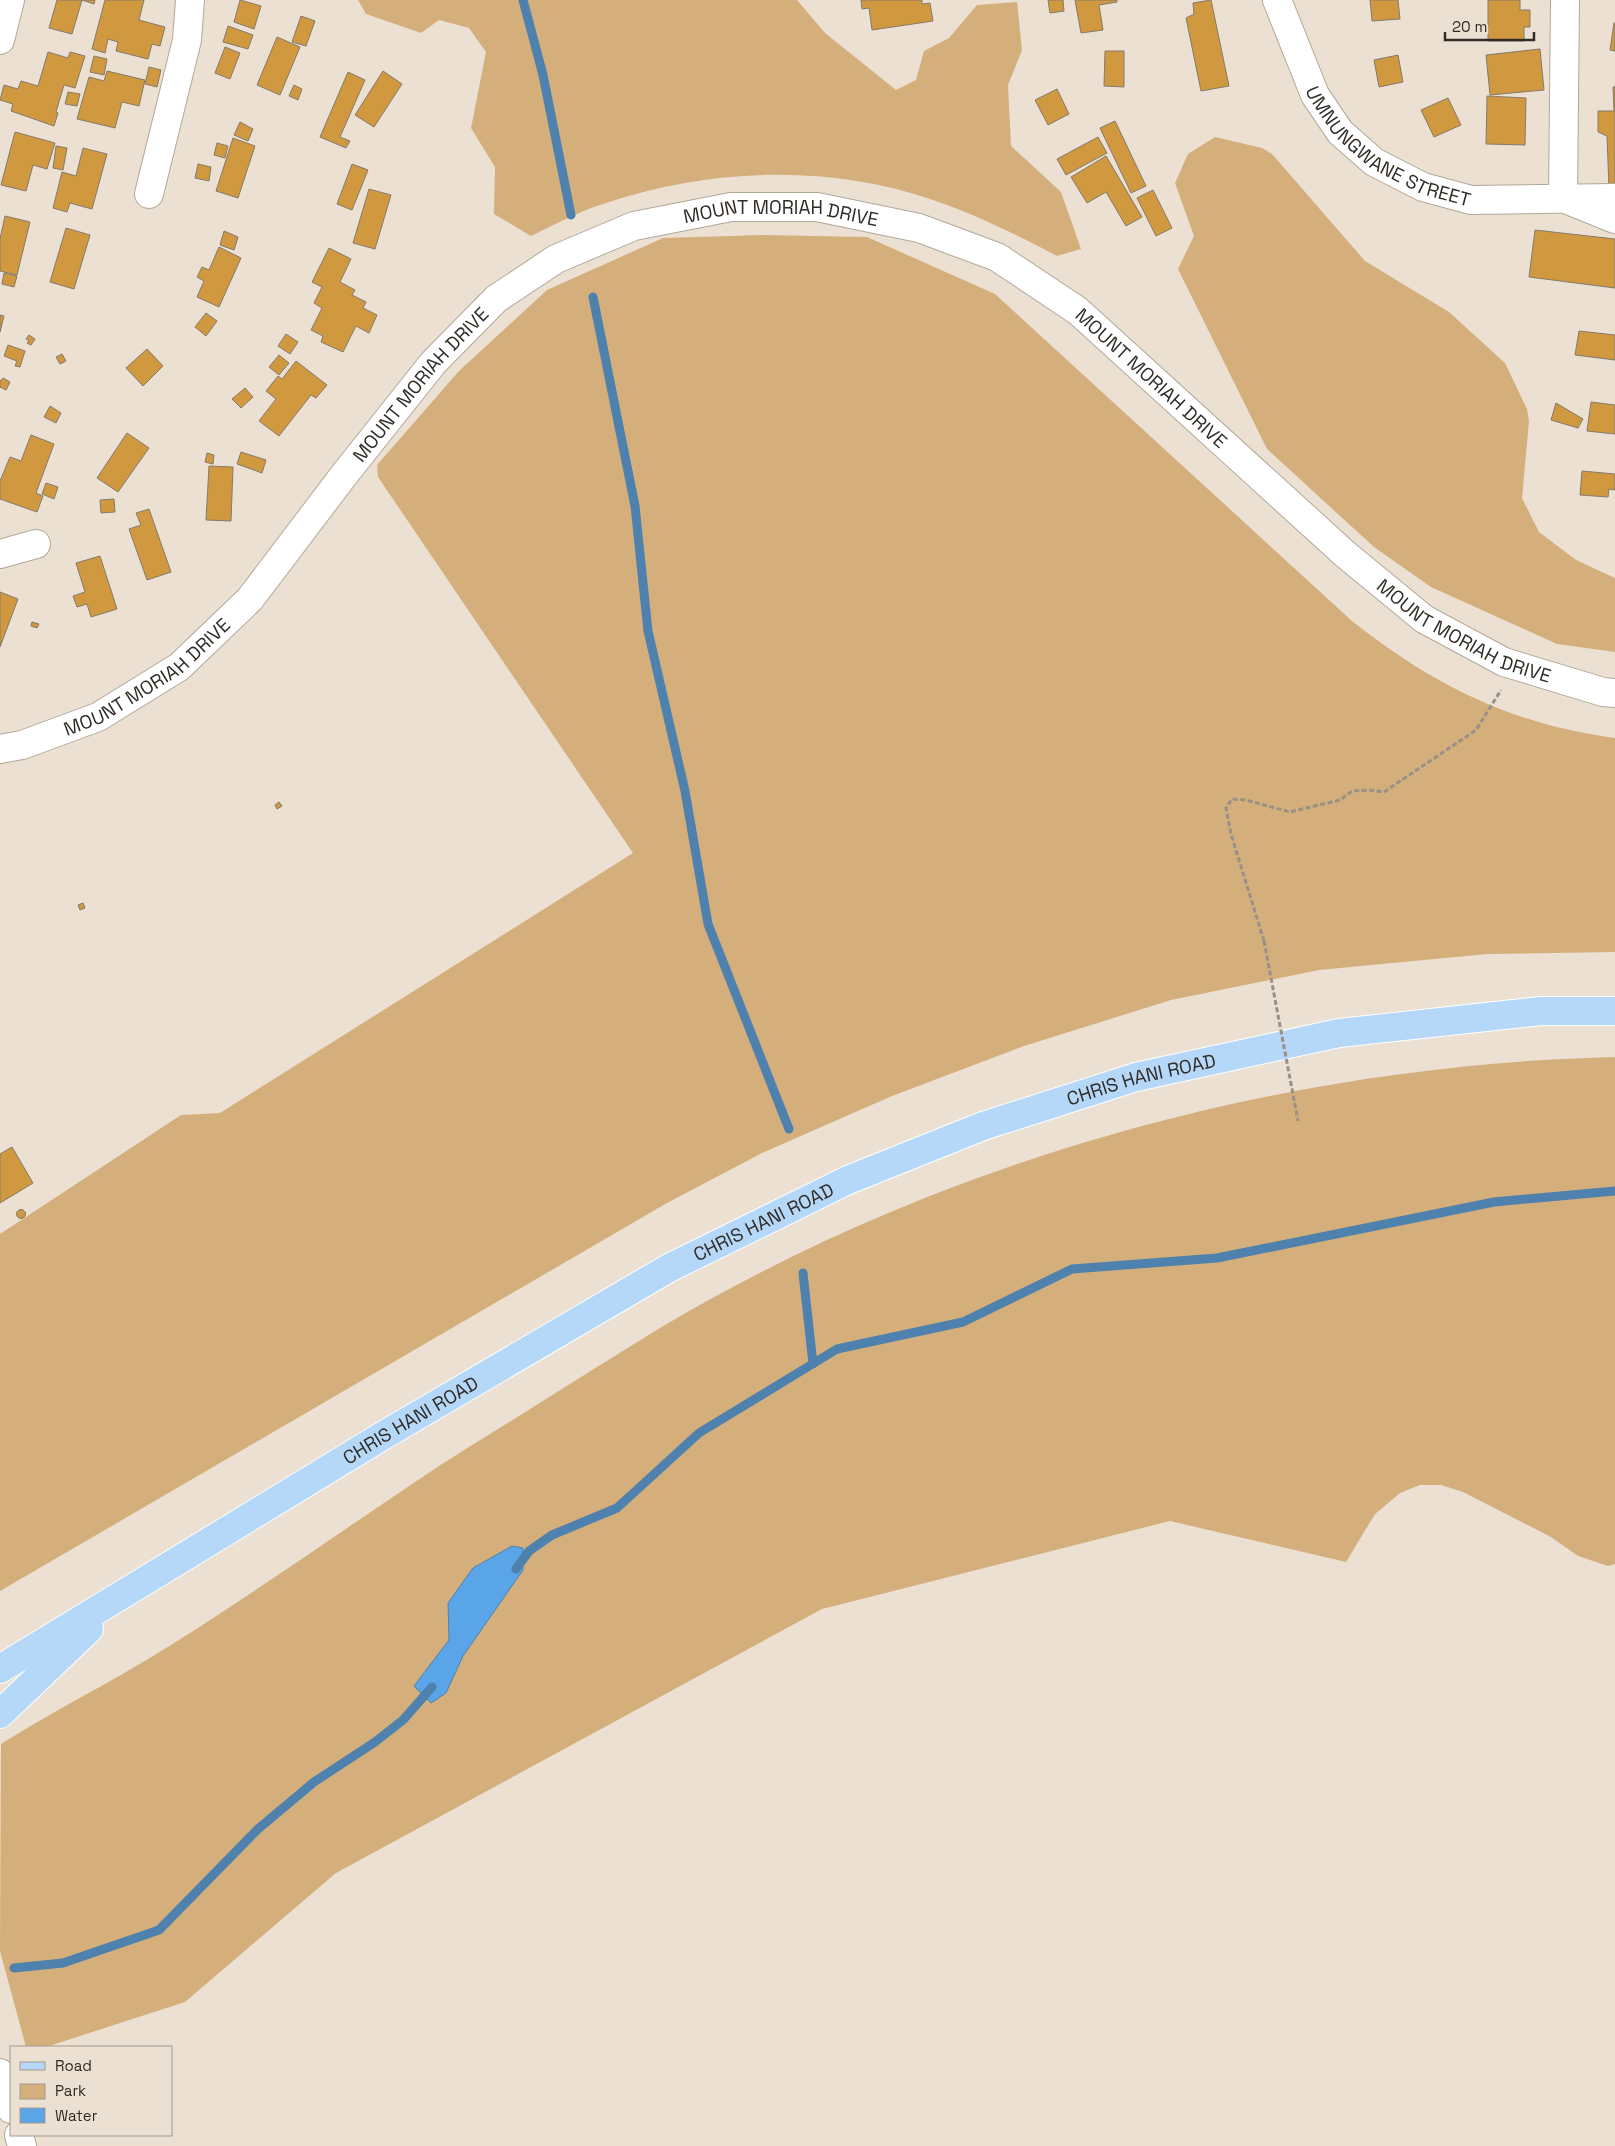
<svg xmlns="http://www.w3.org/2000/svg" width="1615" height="2146" font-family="'Space Grotesk',sans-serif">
  <rect width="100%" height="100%" fill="#ebe0d2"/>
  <!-- green -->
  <path fill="#d4af7c" d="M358,0h439l28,33 71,57 20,-10 8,-29 25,-13 28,-33 40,-3 5,48 -14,35 3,61 50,46 20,57 -24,7c-40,-21 -80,-41 -124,-56 -104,-36 -222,-32 -327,3 -26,8 -51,21 -75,33l-37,-22 1,-47 -24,-39 15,-76 -17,-24 -30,-8 -18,13 -55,-19z
    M1215,137l47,11 10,6 93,107 84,51 56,51 22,46 2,12 -7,77 17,34 37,28 39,18v74l-58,-8 -126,-57 -57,-40 -107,-98 -89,-180 16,-33 -19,-53 13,-29z
    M763,235l104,2 128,57 357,327c81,64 159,103 263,117v214l-128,2 -168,16 -148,30 -147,46 -132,50 -130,57 -95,50 -667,388v-357l181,-119 39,-2 413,-260 -255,-376 -1,-12 82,-94 88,-81 116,-52z
    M1615,1057v507l-7,2 -30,-10 -27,-19 -88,-45 -22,-7h-21l-20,8 -25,21 -29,48 -176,-41 -348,88 -486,264 -151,129 -139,45h-20l-26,-96 1,-207c55,-35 115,-64 170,-99 86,-54 169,-113 253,-169 37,-25 76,-48 114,-72 40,-25 81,-51 122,-76 284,-169 625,-263 955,-271z"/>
  <!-- water -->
  <path fill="#5aa5e7" stroke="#4e81ad" d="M512,1546l11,2v22l-60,86 -17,37 -15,10 -17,-17 35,-46 -1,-37 25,-35z"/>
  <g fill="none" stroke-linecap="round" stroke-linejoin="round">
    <!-- stream -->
    <path stroke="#4e81ad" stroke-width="9" d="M523,0l20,75 28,140
      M593,297l42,209 13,125 37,160 23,133 81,205
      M803,1273l10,91
      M516,1569l13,-18 23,-16 65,-27 82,-75 138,-84 126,-27 109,-53 145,-11 277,-56 121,-11
      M14,1968l49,-5 96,-33 99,-101 56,-47 61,-40 28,-22 29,-33"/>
  </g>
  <!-- building -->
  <path fill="#d0983f" stroke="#847a6d" d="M57,0h38l-1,4 -12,-4 -10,34 -23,-6z
    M105,0h39l-5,20 26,7 -5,19 -8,-2 -4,15 -32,-8 2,-9 -10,-3 -3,14 -13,-4z
    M240,0l21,6 -7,23 -20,-7z
    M861,0h61v4l8,-1 3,18 -61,9 -3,-22 -7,1z
    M1048,0h15l1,11 -14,2z
    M1075,0h42v2l-18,3 4,25 -22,3z
    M1211,0l18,86 -28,5 -15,-73 8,-4 -1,-11z
    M1370,0h28l2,19 -28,2z
    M1488,0h32v10h10v17h-6v14h-36z
    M301,16l14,5 -9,25 -14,-4z
    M1614,23h1v28l-5,-1z
    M228,26l25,9 -5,14 -25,-7z
    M277,37l23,10 -20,48 -23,-10z
    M225,47l15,6 -10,26 -15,-6z
    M1540,49l4,41 -54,5 -4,-40z
    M1105,51h19v36l-20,-1z
    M48,52l20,6 2,-6 15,4 -10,32 -11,-3 -8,27 2,1 -4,13 -43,-15 2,-7 -13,-4 4,-15 14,4 3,-8 17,5z
    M1398,55l5,27 -24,5 -5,-27z
    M94,56l13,3 -3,16 -14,-3z
    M149,67l12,3 -4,17 -12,-3z
    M107,71l38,9 -6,26 -17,-4 -7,26 -38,-9 12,-42 15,4z
    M383,71l19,13 -28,43 -19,-12z
    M348,72l17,8 -25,57 10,4 -4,7 -26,-11z
    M294,85l8,4 -4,11 -9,-4z
    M1613,87h2v101h-6l-2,-52 -9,-4v-21h16z
    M1057,89l12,25 -21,11 -13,-25z
    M68,92l12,2 -3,12 -12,-2z
    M1487,96l39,2 -1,47 -39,-1z
    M1448,98l13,27 -27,12 -13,-27z
    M1115,121l31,65 -15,7 -31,-65z
    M240,122l13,7 -5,12 -14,-6z
    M15,132l40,11 -8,26 -14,-4 -7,26 -25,-6z
    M1098,137l9,16 -41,22 -9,-16z
    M233,138l22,8 -17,52 -22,-7z
    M217,143l11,3 -3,12 -11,-3z
    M56,146l11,2 -4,22 -10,-2z
    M83,148l24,6 -15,55 -22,-6 -3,9 -14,-4 9,-36 14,4z
    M1106,156l36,61 -16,9 -20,-34 -19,11 -16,-26z
    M198,164l13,3 -2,14 -14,-3z
    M352,164l16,6 -16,40 -15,-6z
    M369,189l22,6 -16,54 -22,-6z
    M1153,190l19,38 -16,8 -19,-38z
    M5,216l25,6 -13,53 -17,-4v-32z
    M66,228l24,7 -16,54 -24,-7z
    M1535,230l80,9v49l-86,-11z
    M224,231l14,6 -4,13 -14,-5z
    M219,247l22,11 -22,49 -22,-10 7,-16 -7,-4 5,-10 7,3z
    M329,248l22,11 -11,23 15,8 -3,5 14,7 -3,6 14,7 -8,18 -13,-7 -13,26 -22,-10 2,-6 -12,-6 11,-22 -8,-5 8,-16 -10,-5z
    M4,273l13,3 -3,11 -12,-3z
    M206,313l11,8 -11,15 -11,-9z
    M0,315l4,1 -4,16z
    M1579,331l36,4v25l-40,-5z
    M286,334l12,8 -8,12 -12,-8z
    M29,335l6,4 -4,6 -4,-2 2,-3 -3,-1z
    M8,345l17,6 -5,16 -5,-1 2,-5 -13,-5z
    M147,349l16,17 -20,20 -17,-18z
    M62,354l4,7 -6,3 -4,-7z
    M279,355l10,8 -10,12 -10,-8z
    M296,361l31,24 -11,13 -5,-3 -32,41 -20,-15 17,-22 -10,-8 12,-15 4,3z
    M3,378l7,4 -4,8 -6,-3v-6z
    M245,388l8,9 -12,11 -9,-9z
    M1591,402l24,3v29l-28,-3z
    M1556,403l27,16 -5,9 -27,-8z
    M50,406l11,7 -5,10 -12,-6z
    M127,433l22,15 -31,44 -21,-14z
    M31,435l23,9 -18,49 7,3 -6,16 -37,-13v-18l10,-24 11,4z
    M241,452l25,8 -4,13 -25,-9z
    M207,453l7,2 -1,9 -8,-2z
    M209,466l24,1 -2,54 -25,-1z
    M1582,471l33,3v16l-6,-1 -1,8 -28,-2z
    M46,483l12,4 -4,12 -12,-5z
    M114,499l1,13 -14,1 -1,-13z
    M149,509l22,63 -24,8 -18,-51 12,-4 -5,-12z
    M100,556l17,53 -26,8 -4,-13 -10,3 -4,-11 12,-4 -9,-29z
    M0,592l18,7 -18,48z
    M32,622l7,2 -2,4 -6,-2z
    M279,802l3,4 -5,3 -2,-4z
    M83,903l2,5 -5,2 -2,-5z
    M12,1147l21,36 -33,20v-49z
    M16.5 1214a4.5 4.5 0 1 1 9 0a4.5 4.5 0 1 1-9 0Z"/>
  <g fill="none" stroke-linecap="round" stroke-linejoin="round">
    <defs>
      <g id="minor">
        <path id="s1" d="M1277,0l38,95 25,37 34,30 49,25 48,13 144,-2"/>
        <path d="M1565,0l-2,198 52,21"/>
        <path d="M0,40l10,-40"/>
        <path d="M149,194l38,-154 3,-40"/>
        <path d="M0,554l36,-10"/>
        <path id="s2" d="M0,749l22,-4 76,-28 81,-50 71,-68 94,-124 89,-112 63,-64 60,-40 78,-33 97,-19h86l102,21 78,29 81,54 267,243 79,65 80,43 99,30 12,1"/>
        <path d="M0,2073l11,36"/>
        <path d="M19,2135l3,11"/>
      </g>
      <g id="major">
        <path id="s3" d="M0,1669l384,-234 285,-167 179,-88 135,-54 153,-49 203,-44 202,-22h74"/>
        <path d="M0,1714l89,-85"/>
      </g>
    </defs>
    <!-- minor casing -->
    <use href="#minor" stroke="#b2a89a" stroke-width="30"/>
    <!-- major casing -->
    <use href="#major" stroke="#fff" stroke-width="30"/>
    <!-- path -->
    <path stroke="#999187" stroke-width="3" stroke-dasharray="5 2.5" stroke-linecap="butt" d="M1264,941l-33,-107 -5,-26 6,-9 14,1 44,12 50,-12 12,-9 17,-1 15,2 92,-62 25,-40"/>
    <!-- minor -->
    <use href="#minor" stroke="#fff" stroke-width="28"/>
    <!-- major -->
    <use href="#major" stroke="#b6d8f8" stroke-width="28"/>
    <!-- path-bridge -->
    <path stroke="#999187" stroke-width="3" stroke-dasharray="5 2.5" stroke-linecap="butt" d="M1264,941l34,180"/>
  </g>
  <g text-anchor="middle" stroke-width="5" stroke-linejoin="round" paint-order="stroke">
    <!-- street labels -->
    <g font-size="19" fill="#312c27" stroke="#ebe0d2">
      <text dy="7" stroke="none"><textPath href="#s1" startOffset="195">UMNUNGWANE STREET</textPath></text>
      <text dy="7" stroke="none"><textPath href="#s2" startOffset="991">MOUNT MORIAH DRIVE</textPath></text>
      <text dy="7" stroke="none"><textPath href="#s2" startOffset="1411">MOUNT MORIAH DRIVE</textPath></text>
      <text dy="7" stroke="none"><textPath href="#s2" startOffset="571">MOUNT MORIAH DRIVE</textPath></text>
      <text dy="7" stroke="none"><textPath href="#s2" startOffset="1816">MOUNT MORIAH DRIVE</textPath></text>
      <text dy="7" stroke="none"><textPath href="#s2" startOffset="166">MOUNT MORIAH DRIVE</textPath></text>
      <text dy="7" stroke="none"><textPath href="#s3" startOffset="1290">CHRIS HANI ROAD</textPath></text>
      <text dy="7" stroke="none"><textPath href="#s3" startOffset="885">CHRIS HANI ROAD</textPath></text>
      <text dy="7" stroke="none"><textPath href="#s3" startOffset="480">CHRIS HANI ROAD</textPath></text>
    </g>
  </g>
  <!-- legend -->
  <rect x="10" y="2046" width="162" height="90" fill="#ebe0d2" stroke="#a1988e"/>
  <rect x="20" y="2062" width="25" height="8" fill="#b6d8f8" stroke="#a1988e"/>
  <text x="55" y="2071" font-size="15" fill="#312c27">Road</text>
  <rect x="20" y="2084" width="25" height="15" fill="#d4af7c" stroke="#a1988e"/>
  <text x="55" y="2096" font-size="15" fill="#312c27">Park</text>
  <rect x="20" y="2108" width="25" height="15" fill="#5aa5e7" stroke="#a1988e"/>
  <text x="55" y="2121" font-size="15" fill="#312c27">Water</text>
  <!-- scale -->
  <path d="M1445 32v8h89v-8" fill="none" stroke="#312c27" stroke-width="2.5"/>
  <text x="1452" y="32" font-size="15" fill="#312c27" stroke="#ebe0d2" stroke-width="4" paint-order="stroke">20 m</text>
</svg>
